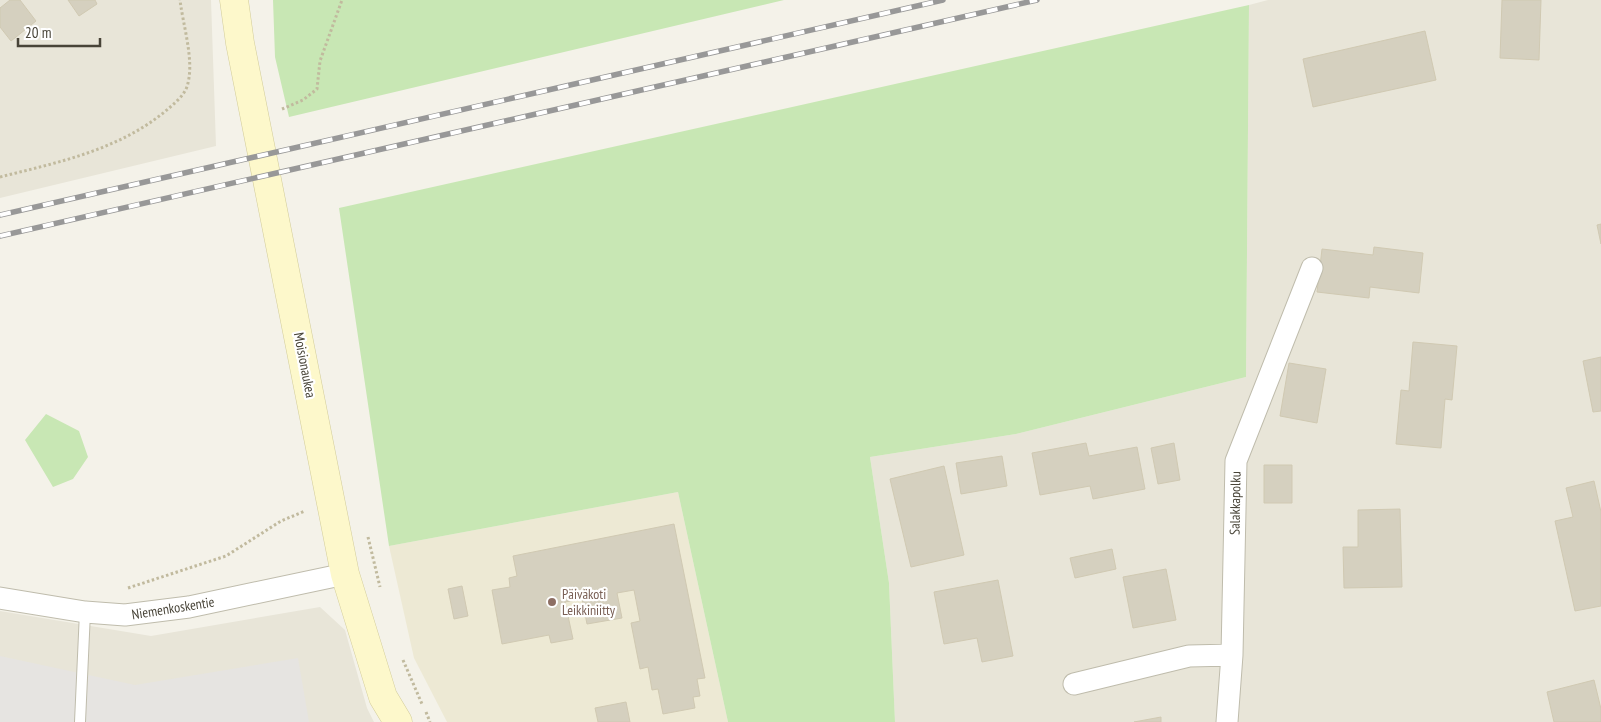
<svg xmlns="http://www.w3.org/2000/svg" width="1601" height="722" font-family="'PT Sans Narrow',sans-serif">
  <rect width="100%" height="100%" fill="#f4f2e9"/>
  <!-- residential -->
  <path fill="#e8e5d8" d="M0,0h211l5,146 -216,52z
    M1268,0h333v722h-706l-6,-139 -19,-126 146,-23 230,-57 3,-372z
    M320,607l25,23 22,78 7,14h-374v-111l151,25z"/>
  <!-- education -->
  <path fill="#ede9d4" d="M678,492l50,230h-281l-33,-64 -25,-112z"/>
  <!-- green -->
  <path fill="#c8e7b4" d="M273,0h511l-495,117 -14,-60z
    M1249,5l-3,372 -230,57 -146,23 19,126 6,139h-167l-50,-230 -289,54 -50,-338z
    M46,414l33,17 9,26 -15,22 -20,8 -28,-47z"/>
  <!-- parking -->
  <path fill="#e6e4e1" d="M0,656l135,29 163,-27 11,64h-309z"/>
  <!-- building -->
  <path fill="#d5d0bf" stroke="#d0c9b2" d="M10,0h10l16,21 -25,20 -11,-14v-19z
    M68,0h27l2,4 -18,12z
    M1502,0h39l-2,60 -39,-2z
    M1425,31l11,49 -123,27 -10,-48z
    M1601,224v20l-4,-19z
    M1374,247l49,6 -4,40 -49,-6 -1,11 -52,-6 5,-43 51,6z
    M1413,342l44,4 -5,54 -7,-1 -4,49 -45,-4 5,-54 8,1z
    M1601,357v54l-8,1 -10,-51z
    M1289,363l37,6 -9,54 -37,-7z
    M1086,443l3,13 48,-9 8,42 -52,10 -3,-13 -50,9 -8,-42z
    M1174,443l6,37 -22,4 -7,-36z
    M1002,456l5,30 -46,8 -5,-31z
    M1264,465h28v38h-28z
    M944,466l20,89 -53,12 -21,-88z
    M1594,481l7,31v94l-26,5 -20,-90 18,-4 -7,-29z
    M1400,509l2,78 -58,1 -1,-41h15v-37z
    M674,524l31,154 -8,1 3,17 -7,1 2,11 -32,6 -5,-25 -6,1 -4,-23 -8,2 -9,-46 9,-2 -6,-31 -17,3 5,25 -35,6 -5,-25 -17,3 8,37 -22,4 -2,-8 -47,9 -10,-54 18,-3 -1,-9 8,-2 -4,-20z
    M1112,549l4,20 -41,9 -5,-20z
    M1166,569l10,51 -43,8 -10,-51z
    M998,580l15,76 -31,6 -5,-24 -33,6 -10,-52z
    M462,586l6,30 -14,3 -6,-30z
    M1594,680l7,29v13h-47l-7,-30z
    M626,702l4,20h-32l-3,-14z
    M1161,717v5h-27z"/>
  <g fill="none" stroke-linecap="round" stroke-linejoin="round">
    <defs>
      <path id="lane" d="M80,722l5,-110"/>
      <path id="street" d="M0,598l85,14 40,3 64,-8 156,-33
        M1074,684l115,-28 43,-1
        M1227,722l5,-67 4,-194 76,-193"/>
      <path id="secondary" d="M234,0l6,43 105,531 38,123 15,25"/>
    </defs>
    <!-- lane casing -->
    <use href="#lane" stroke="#bfbcac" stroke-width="12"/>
    <!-- street casing -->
    <use href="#street" stroke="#bfbcac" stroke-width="23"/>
    <!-- secondary casing -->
    <use href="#secondary" stroke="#d2cc9a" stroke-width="29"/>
    <!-- path -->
    <path stroke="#c1ba9e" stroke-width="3" stroke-dasharray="2.5 2.5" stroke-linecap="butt" d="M282,109l21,-9 14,-11 3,-28 22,-61
      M0,177c59,-15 120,-27 168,-68 8,-7 18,-15 20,-26 6,-24 -5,-58 -8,-83
      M368,537l12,50
      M128,588l98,-32 55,-35 24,-10
      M403,660l19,44
      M426,712l4,10"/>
    <!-- lane -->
    <use href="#lane" stroke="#fff" stroke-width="10"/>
    <!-- street -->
    <use href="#street" stroke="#fff" stroke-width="21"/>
    <!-- secondary -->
    <use href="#secondary" stroke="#fdf8cb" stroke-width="28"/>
    <defs>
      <path id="rail" d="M0,215l943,-215
        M0,236l1037,-236"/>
    </defs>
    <!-- rail casing -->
    <use href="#rail" stroke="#989898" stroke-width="5.5"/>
    <!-- rail -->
    <use href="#rail" stroke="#fff" stroke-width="4" stroke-dasharray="11" stroke-linecap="butt"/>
  </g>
  <!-- markers -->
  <circle fill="#8d6e63" stroke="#fff" stroke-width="2" cx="552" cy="602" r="5"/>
  <g text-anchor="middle" stroke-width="4.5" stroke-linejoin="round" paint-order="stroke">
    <!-- street labels -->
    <g font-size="14" fill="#484438" stroke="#fff">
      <text transform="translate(305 365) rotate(79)" y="5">Moisionaukea</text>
      <text transform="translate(1235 503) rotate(-89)" y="5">Salakkapolku</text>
      <text transform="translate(173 608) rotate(-9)" y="5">Niemenkoskentie</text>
    </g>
    <!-- education labels -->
    <g font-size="14" fill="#785e54" stroke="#fff" text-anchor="start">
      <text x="562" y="599">Päiväkoti<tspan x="562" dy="16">Leikkiniitty</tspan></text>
    </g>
  </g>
  <!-- scale -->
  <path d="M18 38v8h82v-8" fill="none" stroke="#484438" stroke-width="2.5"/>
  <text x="25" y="38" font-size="15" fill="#484438" stroke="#ffffff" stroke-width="4" paint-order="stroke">20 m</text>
</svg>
